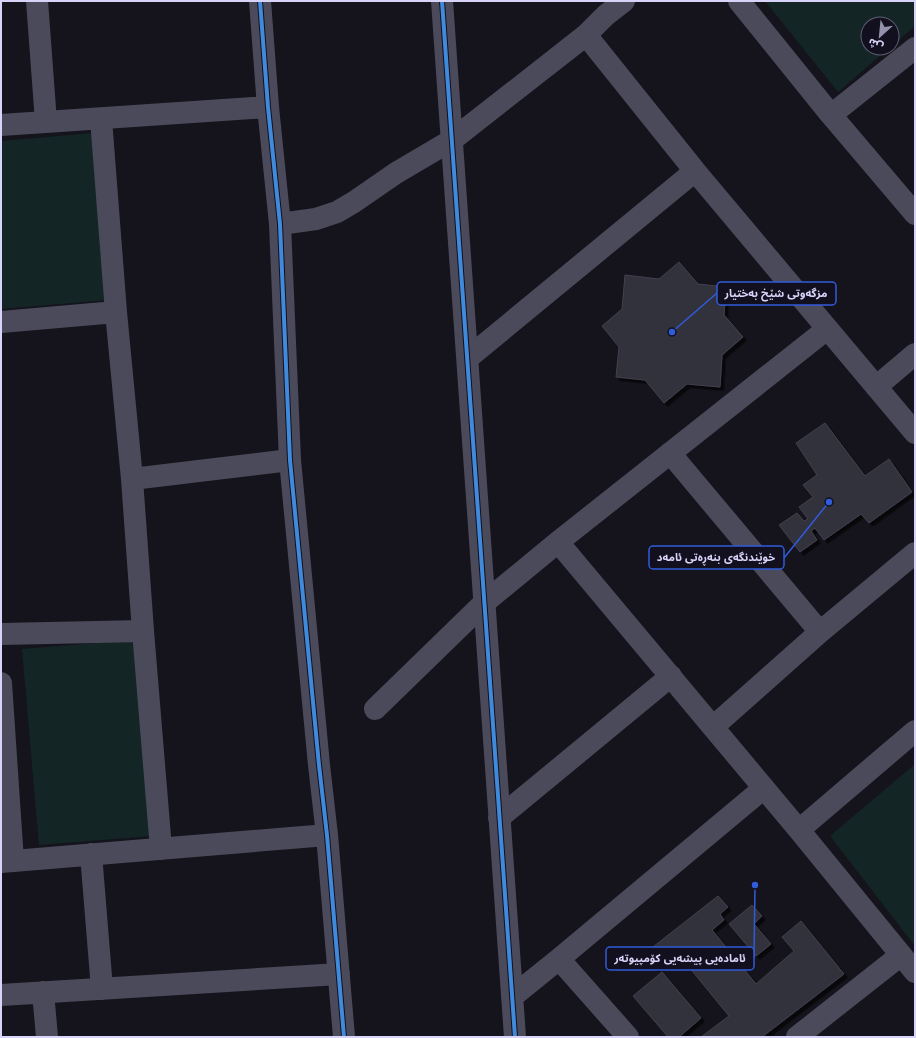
<svg xmlns="http://www.w3.org/2000/svg" width="916" height="1038" font-family="Montserrat,'Noto Sans Arabic',sans-serif">
  <defs>
    <filter id="shadow"><feDropShadow dx="3.5" dy="3.5" stdDeviation="0" flood-color="#0009"/></filter>
  </defs>
  <rect width="100%" height="100%" fill="#15141c"/>
  <!-- green -->
  <path fill="#142526" d="M765,1h147l3,3v22l-23,20v-22h-24v24h21l-51,44z
    M93,133l15,167 -107,9v-168z
    M134,640l18,196 -113,9 -17,-196z
    M915,764v182l-85,-110z"/>
  <!-- building -->
  <path fill="#33313e" stroke="#42404f" filter="url(#shadow)" d="M679,262l19,22 28,3 -2,28 19,22 -21,18 -2,32 -33,-3 -23,19 -19,-23 -29,-3 3,-30 -17,-21 20,-17 3,-34 34,4z
    M825,423l40,53 24,-17 23,33 -43,31 -8,-9 -37,26 -9,-12 -4,3 6,9 -17,12 -21,-27 18,-12 7,8 4,-2 -9,-12 14,-10 -10,-12 14,-10 -21,-32z
    M718,896l10,11 -8,7 4,6 -12,10 44,54 38,-33 -12,-14 19,-16 43,53 -82,63h-61l28,-21 -49,-60 -13,10 -5,-5 -7,7 -11,-14z
    M752,905l10,11 -8,8 17,20 -15,12 -27,-32z
    M662,972l39,46 -22,19h-11l-35,-41z"/>
  <g fill="none" stroke-linecap="round" stroke-linejoin="round">
    <!-- minor -->
    <path stroke="#4b4a5b" stroke-width="22" d="M37,1l9,121
      M260,1l8,106 12,117 10,236 29,305 8,70 17,202
      M442,1l73,1036
      M739,1l92,114 84,99
      M586,35l109,136 220,262
      M831,115l84,-67
      M101,119l15,193 16,167 11,152 18,218
      M1,125l267,-18
      M280,224l36,-5 21,-7 17,-10 42,-29 56,-33 134,-105 20,-20 18,-14
      M1,322l115,-10
      M468,358l227,-187
      M876,387l39,-33
      M670,453l150,179
      M132,479l158,-19
      M558,542l241,288 116,142
      M1,634l142,-3
      M1,683l12,178
      M375,709l109,-106 74,-61 269,-213
      M713,727l107,-95 95,-79
      M499,818l172,-142
      M799,830l116,-99
      M91,854l11,135
      M1,862l326,-27
      M559,959l69,78
      M43,992l4,45
      M1,995l338,-21
      M512,997l47,-38 205,-171
      M797,1037l104,-82"/>
    <defs>
      <path id="cycleway" d="M260,1l8,106 12,117 10,236 29,305 8,70 17,202
        M442,1l73,1036"/>
    </defs>
    <!-- cycleway casing -->
    <use href="#cycleway" stroke="#12101f" stroke-width="6"/>
    <!-- cycleway -->
    <use href="#cycleway" stroke="#408adc" stroke-width="4"/>
  </g>
  <!-- callouts -->
  <path fill="none" stroke="#305bdb" stroke-width="1.5" d="M672 332L717 293M829 502L784 558M755 885L754 958"/>
  <g fill="#305bdb" stroke="#12101f" stroke-width="1.5">
    <circle cx="672" cy="332" r="4"/>
    <circle cx="829" cy="502" r="4"/>
    <circle cx="755" cy="885" r="4"/>
  </g>
  <g fill="#12101f" stroke="#305bdb" stroke-width="1.5">
    <rect x="717" y="282" width="119" height="23" rx="4"/>
    <rect x="649" y="546" width="135" height="23" rx="4"/>
    <rect x="606" y="947" width="148" height="23" rx="4"/>
  </g>
  <g font-size="11" text-anchor="middle" font-weight="bold" fill="#d8d4f9">
    <text x="776" y="297">مزگەوتی شێخ بەختیار</text>
    <text x="716" y="561">خوێندنگەی بنەڕەتی ئامەد</text>
    <text x="680" y="962">ئامادەیی پیشەیی کۆمپیوتەر</text>
  </g>
  <!-- border -->
  <rect width="916" height="1038" fill="none" stroke="#d8d4f9" stroke-width="4"/>
  <!-- north arrow -->
  <g transform="translate(880 36) rotate(207)"><circle r="19" fill="#12101f" stroke="#615e76"/>
  <path d="M0-3L7 15L0 10L-7 15Z" fill="#9491ac"/>
  <text y="-6" font-size="11" font-weight="bold" text-anchor="middle" fill="#d8d4f9">ش</text>
  </g>
</svg>
